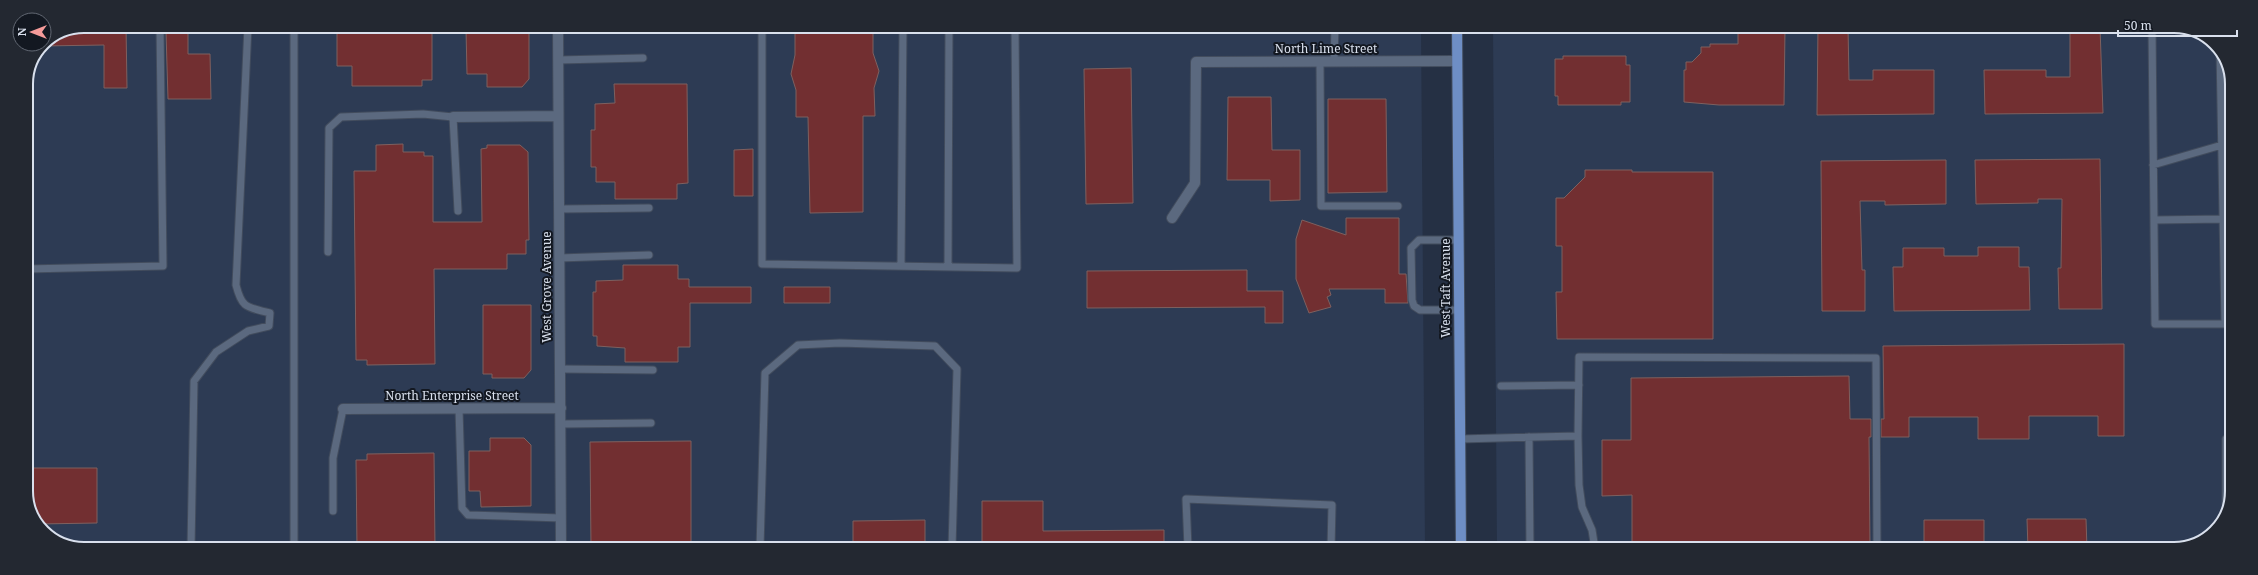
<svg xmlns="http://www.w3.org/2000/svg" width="2258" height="575" font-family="'Noto Serif',serif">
  <rect width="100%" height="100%" fill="#253044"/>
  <!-- built -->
  <path fill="#2d3b54" d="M84,26l1337,1 4,522 -1353,-1 -31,-19 -15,-31v-414l18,-42z
    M1493,27h693l32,19 14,34 -1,423 -21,34 -36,12h-677z"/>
  <!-- building -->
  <path fill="#722f31" stroke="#7e605f" d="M84,26h42l1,62h-23v-43l-62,1 2,-4z
    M337,26h95v54h-10v6h-70v-20h-15z
    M478,26h51v53l-7,8h-35v-13h-20l-1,-45h12z
    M873,26v27l6,18 -5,17 1,28h-12v96l-53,1 -2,-96h-12v-27l-5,-16 4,-19v-28z
    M1818,27h30l1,53h24v-10h61v44l-117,1z
    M2070,27h30l3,86 -118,1 -1,-44h62v7h24z
    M1738,29h47l-1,76h-65l-35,-3v-32h2v-8h6l9,-9v-6h9v-3h28z
    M166,32h22v22h22l1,45h-43z
    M1563,56h63v9h4v37h-9v3h-63v-9h-3v-37h8z
    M1131,68l2,135 -47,1 -2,-135z
    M614,84h73l1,99 -11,1v15h-62v-17h-19v-15h-5v-37h4v-26l20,-1z
    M1228,97h43l1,53h28v50l-30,1v-21h-43z
    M1328,99h58l1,93 -59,1z
    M403,144v8h21v4h9v66h49l-1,-73 6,-1v-3h33l8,7 1,88h-3v14h-19v15h-73l1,95 -68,1v-5h-11l-2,-189h22v-26z
    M753,149v47h-19v-46z
    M2100,159l2,150h-43l-1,-41h3l1,-69h-24v4l-62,1 -1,-44z
    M1946,160v44l-61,1v-4h-25l2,69h3v41h-43l-1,-150z
    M1585,170h47v2h81v167h-156l-1,-47h6v-46h-6v-48h8l21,-21z
    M1346,218h53v56h7l2,29h-23v-14h-56l2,6 -4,2 4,10 -22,6 -13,-34v-40l6,-19 44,15z
    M1978,247h41v20h10l1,43 -136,1 -1,-44h10v-19h41v8h34z
    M623,265h55v14h11v8h62v16h-61v44h-12v15h-53v-14l-28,-2v-10h-4v-44h3v-11l27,-1z
    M1247,270v21h36v32h-18v-16l-178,1v-37z
    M784,287h46v16h-46z
    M483,305h48v65l-7,8h-32v-4h-9z
    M2124,344v92h-26v-20h-69v23h-51v-22h-69v20h-28v-18h3l-1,-73z
    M1849,376l1,43h21v18h-2l1,112h-238v-54l-30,1v-56h29v-62z
    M490,438h34l7,7v61l-50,1 -1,-16h-11v-40h21z
    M691,441v107h-100l-1,-106z
    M434,453l1,95h-78l-1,-88h11v-6z
    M30,468h67v55l-59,1 -8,-17z
    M982,501h61v30l121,-1v18h-182z
    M2027,519h59l1,30h-59z
    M925,520v28h-72v-27z
    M1924,520h60v29h-60z"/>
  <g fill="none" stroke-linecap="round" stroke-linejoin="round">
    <defs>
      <path id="lane" d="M294,26v522
        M762,26v238l255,4 -2,-241
        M2152,27l3,297h76
        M2220,51l5,273
        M558,60l85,-2
        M1320,62l1,144h77
        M1334,62l1,-35
        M2221,87h11
        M2153,165l69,-20h10
        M560,209l89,-1
        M2154,220l69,-1
        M1459,240h-40l-8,8 1,52 2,6 6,4h39
        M328,252l1,-124 12,-11 82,-3 30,3 5,94
        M559,258l90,-3
        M901,266l2,-240
        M948,267l1,-241
        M26,269l137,-3 -3,-240
        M560,369l93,1
        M1501,386l78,-1
        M459,409l3,99 6,7 93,3
        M561,424l90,-1
        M1578,436l1,-79 297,1 1,191
        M1529,437l1,112
        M1460,439l118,-3 1,49 3,22 10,23 3,19
        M2226,439v71
        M333,511v-53l10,-49
        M191,548l3,-167 22,-29 32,-21 21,-5 1,-13c-23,-6 -28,-4 -34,-28l12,-259
        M760,548l5,-175 33,-28 42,-2 95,3 22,23 -5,179
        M1188,548l-2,-49 146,6 -1,44"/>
      <path id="street" d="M558,26l3,522
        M453,117l105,-1
        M1172,218l23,-35 1,-121 261,-1
        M343,409l218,-1"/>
      <path id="primary" d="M1457,27l4,522"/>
    </defs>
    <!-- lane casing -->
    <use href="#lane" stroke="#424c5d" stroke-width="9"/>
    <!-- street casing -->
    <use href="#street" stroke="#424c5d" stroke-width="12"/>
    <!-- primary casing -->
    <use href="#primary" stroke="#424c5d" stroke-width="12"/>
    <!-- lane -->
    <use href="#lane" stroke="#5b697f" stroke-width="7"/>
    <!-- street -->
    <use href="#street" stroke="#5b697f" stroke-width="10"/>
    <!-- primary -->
    <use href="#primary" stroke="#6e8ec5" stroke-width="10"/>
  </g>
  <g text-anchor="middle" stroke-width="4" stroke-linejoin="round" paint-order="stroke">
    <!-- street labels -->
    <g font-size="12" fill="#d9e0ed" stroke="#131821">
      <text x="1326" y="53">North Lime Street</text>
      <text transform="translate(547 287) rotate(-90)" y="4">West Grove Avenue</text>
      <text transform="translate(1446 288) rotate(-90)" y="4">West Taft Avenue</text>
      <text x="452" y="400">North Enterprise Street</text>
    </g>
  </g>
  <!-- crop -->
  <path d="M0 0H2258V575H0ZM84 33H2174A51 51 0 0 1 2225 84V491A51 51 0 0 1 2174 542H84A51 51 0 0 1 33 491V84A51 51 0 0 1 84 33Z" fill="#232831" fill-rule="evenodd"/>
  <path fill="none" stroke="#d9e0ed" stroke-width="2" d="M84 33H2174A51 51 0 0 1 2225 84V491A51 51 0 0 1 2174 542H84A51 51 0 0 1 33 491V84A51 51 0 0 1 84 33Z"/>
  <!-- north arrow -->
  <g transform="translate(32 32) rotate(270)"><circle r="19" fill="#131821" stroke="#626873"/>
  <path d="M0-3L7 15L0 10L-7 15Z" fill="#f59b9a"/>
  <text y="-6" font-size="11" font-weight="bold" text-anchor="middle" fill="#d9e0ed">N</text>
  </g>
  <!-- scale -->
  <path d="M2118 30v6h119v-6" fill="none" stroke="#d9e0ed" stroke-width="2"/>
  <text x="2124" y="30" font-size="12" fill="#d9e0ed" stroke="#131821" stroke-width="3" paint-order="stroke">50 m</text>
</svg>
